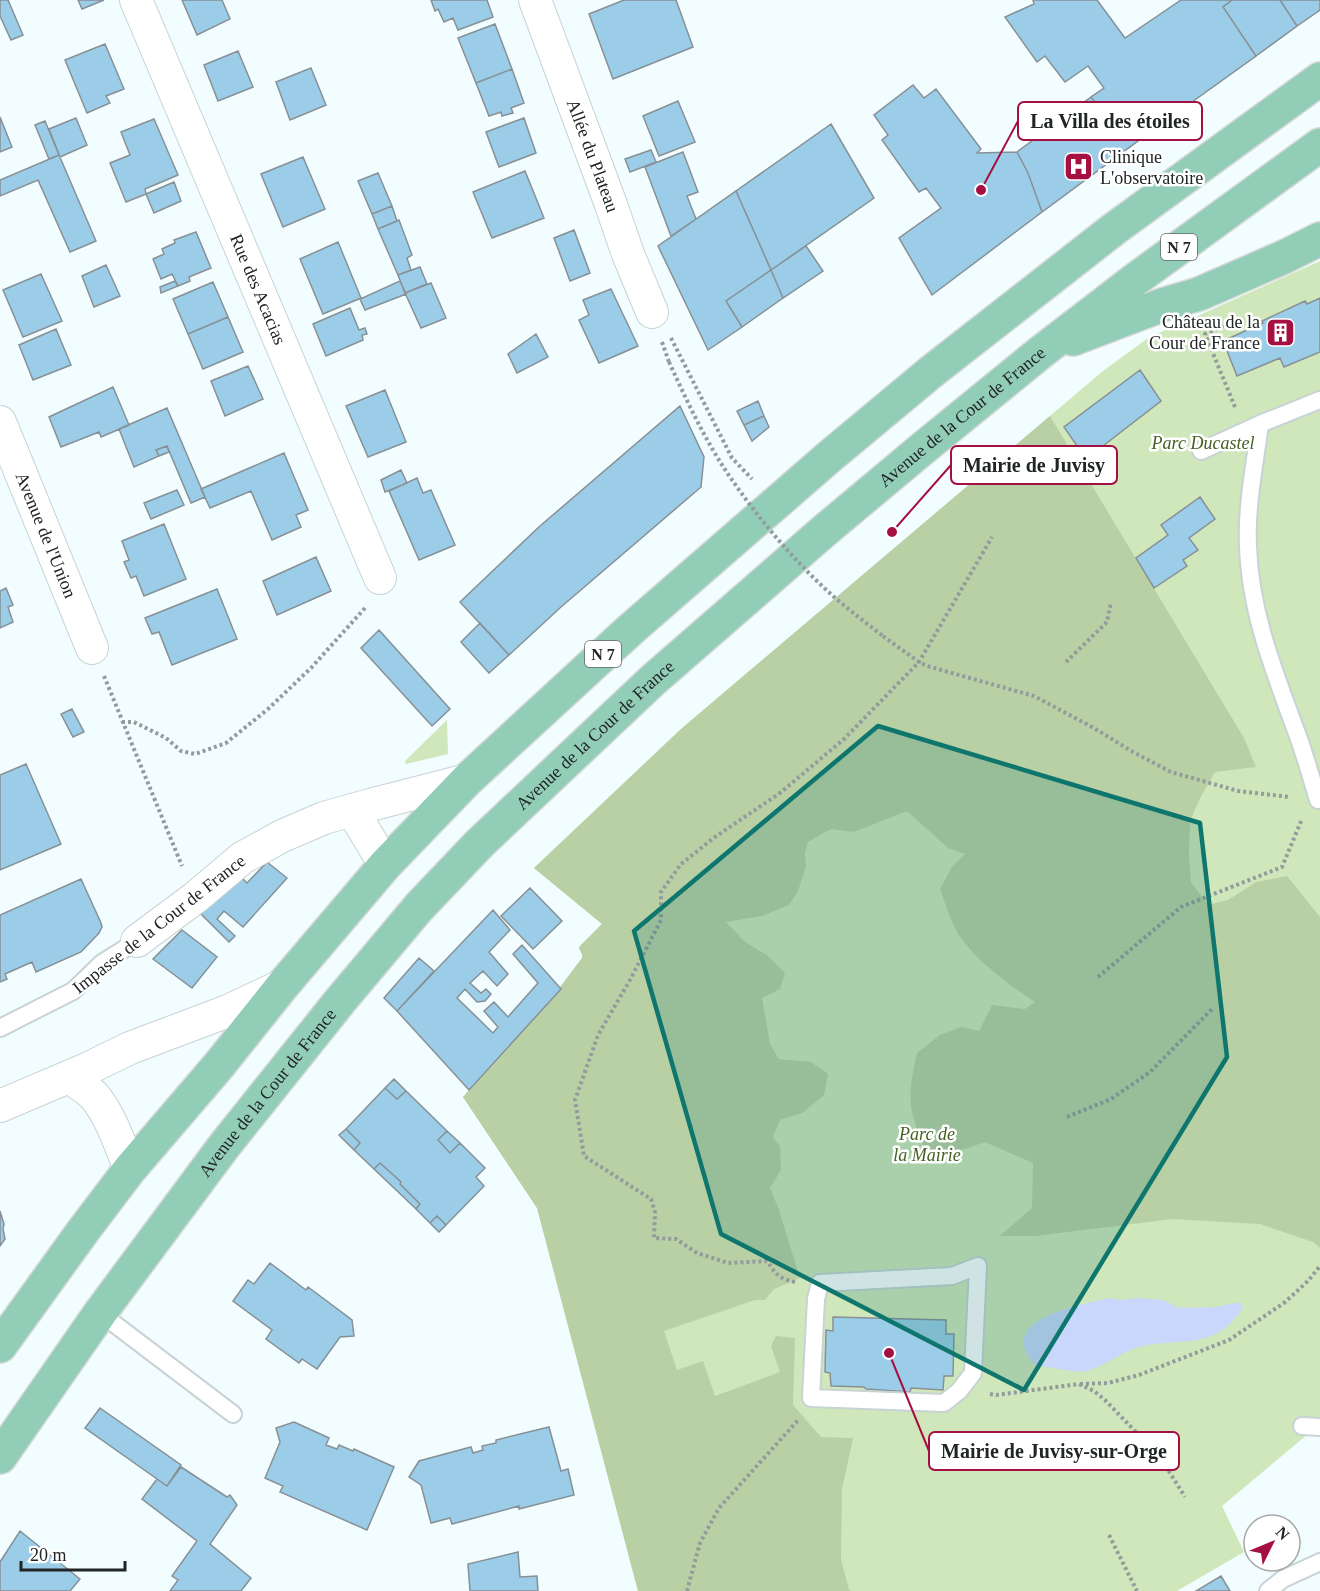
<svg xmlns="http://www.w3.org/2000/svg" width="1320" height="1591" font-family="Georgia,serif">
  <rect width="100%" height="100%" fill="#f1fdfe"/>
  <!-- green -->
  <path fill="#d0e7bb" d="M1320,261v1163l-98,82 22,46 -67,39h-539l-101,-383 -74,-111 101,-114 18,-25v-4l-3,-6 1,-2 22,-22 -68,-56 147,-139 422,-358 45,-33z
    M447,720l1,34 -42,10 -1,-3z"/>
  <!-- forest -->
  <path fill="#b9d0a4" d="M1050,416l194,322 12,29 -41,5 -15,26 -10,23 -1,34 2,27 17,23 20,-5 28,-18 31,-6 33,41v331l-7,-6 -53,-18 -87,-5 -138,17h-35l32,-28 1,-45 -48,-21 -46,16 -14,-7c-3,-11 -8,-21 -11,-31 -7,-22 -2,-46 3,-67l23,-18 21,-8 18,4 13,-26 33,4 10,-7c-27,-18 -55,-38 -75,-65 -9,-14 -14,-32 -20,-48l12,-22 13,-13 -17,-6 -41,-37 -53,21 -23,-3 -23,13 -3,11 1,14 -8,24 -9,14 -27,11 -36,6 19,20 22,13 18,18 -5,16 -18,9 8,46 9,15 32,3 17,12 -4,21 -22,18 -22,7 -7,17 7,9 1,24 -11,18 9,22 21,68 -26,11 -9,11h-10l-91,31 13,39 26,-9 12,35 65,-24 -9,-26 5,-10 19,2 -2,67 28,32 32,1 -11,51 -1,70 8,31 3,1h-214l-101,-383 -74,-111 97,-110 22,-29v-4l-3,-6 1,-2 22,-22 -68,-56 147,-139z"/>
  <!-- water -->
  <path fill="#c8d7fb" d="M1108,1298l14,2 15,-2 26,2 15,8 38,-1 23,-5 4,5c-29,47 -64,28 -107,41 -16,5 -36,21 -51,23 -11,2 -38,-4 -50,-6 -6,-7 -12,-15 -11,-25 3,-27 63,-36 84,-42z"/>
  <!-- building -->
  <path fill="#9bcde9" stroke="#879095" stroke-width="1.5" d="M0,0h8l15,35 -12,5 -11,-24z
    M78,0h26l-22,9z
    M182,0h40l8,19 -33,16z
    M431,0h56l6,17 -35,13 -5,-12 -9,4 -6,-13 -3,2z
    M624,0h52l17,47 -80,32 -24,-65z
    M1033,0h64l28,38 56,-38h51l-9,7 33,49 -110,79 -26,-33 -16,12 -13,-17 13,-9 -16,-22 -23,16 -20,-26 -8,6 -32,-45 29,-13z
    M1232,0h48l17,26 -41,30 -33,-49z
    M1280,0h40v10l-23,16z
    M495,24l17,45 -36,14 -18,-45z
    M105,44l19,45 -18,7 4,7 -23,10 -22,-53z
    M238,51l15,36 -35,14 -14,-36z
    M311,68l15,37 -36,15 -14,-38z
    M512,69l12,34 -13,5 2,5 -11,3 -1,-4 -12,4 -13,-33z
    M913,85l11,13 12,-9 45,60 -4,4 40,-1 11,21 14,39 -110,83 -33,-57 42,-30 -15,-20 -7,4 -37,-52 6,-5 -14,-20z
    M1091,97l13,17 16,-12 26,33 -104,77 -14,-39 -11,-21z
    M678,101l17,41 -36,14 -16,-40z
    M0,117l12,30 -12,5z
    M76,118l11,27 -27,12 -11,-28z
    M524,118l12,35 -37,14 -13,-35z
    M154,119l24,56 -33,14 1,5 -20,8 -16,-39 20,-8 -9,-23z
    M45,121l14,34 -10,4 -14,-34z
    M831,124l43,74 -103,72 -35,-79z
    M651,150l5,12 -26,10 -5,-13z
    M683,152l15,40 -11,4 9,23 -25,17 -26,-69z
    M59,155l37,86 -26,11 -32,-72 -38,16v-16z
    M303,157l22,52 -42,18 -22,-53z
    M525,171l19,47 -52,20 -19,-46z
    M378,173l14,33 -20,8 -14,-33z
    M174,182l7,19 -27,12 -8,-19z
    M736,191l35,79 -45,31 16,26 -34,23 -50,-104z
    M392,206l5,15 -19,8 -6,-15z
    M399,220l13,35 -5,3 4,12 -13,5 -20,-46z
    M574,230l16,43 -20,8 -16,-43z
    M196,232l15,36 -22,9 1,4 -12,5 -6,-12 -11,5 -8,-20 11,-5 -2,-5 13,-6 -1,-3z
    M338,242l23,56 -38,16 -23,-55z
    M806,246l17,25 -40,27 -12,-28z
    M106,265l14,31 -26,11 -12,-31z
    M420,267l7,17 -22,9 -7,-18z
    M771,270l12,28 -41,29 -16,-26z
    M41,274l21,47 -39,16 -20,-47z
    M175,281l3,5 -17,7 -1,-6z
    M400,281l6,13 -41,16 -5,-11z
    M213,282l15,35 -40,17 -15,-35z
    M431,283l15,35 -25,10 -16,-35z
    M611,289l27,57 -39,17 -20,-43 10,-5 -6,-15z
    M1320,298v54l-36,15 -4,-9 -43,18 -14,-35 40,-18 -1,-2 43,-20 2,3z
    M350,308l9,22 6,-2 2,6 -5,1 1,5 -37,16 -13,-32z
    M228,317l15,35 -40,17 -15,-35z
    M56,329l15,36 -38,15 -14,-35z
    M536,334l12,23 -31,16 -9,-19z
    M248,366l15,33 -38,17 -14,-35z
    M1140,370l21,31 -75,58 -22,-32z
    M113,387l16,38 -28,12 -2,-5 -38,15 -12,-30z
    M385,390l21,52 -38,15 -22,-51z
    M758,401l6,15 -20,9 -7,-14z
    M680,406l24,51 -3,30 -140,120 -52,48 -49,-53 80,-76z
    M167,408l38,89 -14,6 -24,-57 -11,4 3,6 -25,11 -15,-38z
    M764,416l5,11 -17,14 -8,-16z
    M167,446l2,6 -10,4 -3,-6z
    M284,453l24,57 -12,5 5,12 -29,13 -21,-49 -41,17 -9,-19z
    M401,470l6,13 -22,9 -4,-12z
    M417,478l6,15 8,-3 24,55 -36,15 -30,-69z
    M177,490l7,15 -33,14 -7,-16z
    M1200,497l15,22 -26,19 9,12 -15,10 4,6 -33,22 -18,-30 32,-23 -7,-10z
    M164,524l22,55 -42,17 -8,-20 -5,2 -7,-16 5,-2 -7,-19z
    M316,557l15,34 -54,24 -14,-34z
    M6,588l7,17 -5,2 5,15 -13,6v-37z
    M217,589l20,50 -65,26 -13,-33 -7,2 -7,-16z
    M480,623l29,32 -20,18 -28,-31z
    M379,630l71,79 -18,17 -71,-78z
    M72,709l12,23 -11,5 -12,-23z
    M26,764l35,80 -61,26v-95z
    M267,862l20,16 -44,49 -19,-16 -7,8 18,17 -6,6 -29,-29 42,-35 5,5z
    M81,879l20,44 1,4 -3,6 -18,19 -45,20 -4,-10 -27,12 2,5 -7,3v-67z
    M530,888l32,33 -29,28 -32,-33z
    M493,910l17,20 -21,22 19,22 -11,12 -14,-15 -13,12 11,10 5,-4 5,5 -6,7 -8,1 -12,-13 -8,9 36,35 5,-6 -14,-16 10,-9 14,15 30,-34 -25,-29 9,-9 39,44 -92,101 -72,-79z
    M182,930l35,27 -25,31 -39,-29z
    M419,958l15,13 -37,40 -13,-13z
    M394,1079l12,12 -9,8 -12,-11z
    M385,1088l12,11 9,-8 41,40 -9,9 12,13 10,-10 25,25 -9,9 8,9 -38,39 -9,-9 -7,7 -14,-14 4,-5 -20,-20 1,-2 -21,-19 -6,6 -20,-19 6,-7 -14,-14z
    M346,1129l14,14 -6,7 -15,-15z
    M447,1131l13,12 -10,10 -12,-13z
    M380,1163l21,19 -1,2 20,20 -4,5 -42,-40z
    M0,1211l4,13 -1,5 2,10 -5,7z
    M437,1216l9,9 -7,7 -9,-9z
    M270,1263l36,27 2,-3 44,33 2,16 -14,1 -23,32 -15,-10 -3,4 -33,-24 6,-9 -39,-29 15,-21 6,4z
    M833,1317l113,3v14h8l-1,42h-9l-1,14 -32,-2 -1,4 -44,-3 -2,-2 -33,-1 -1,-13 -5,-1 1,-42 7,1z
    M100,1408l81,57 -14,21 -82,-58z
    M294,1422l35,16 -3,7 11,4 2,-4 14,6 1,-2 40,18 -27,63 -87,-38 3,-6 -18,-8 15,-36 -4,-14z
    M549,1427l12,44 7,-2 6,26 -55,14v-3l-67,18 -2,-6 -19,5 -10,-38 -12,-8 10,-16 52,-14 2,6 10,-3 -1,-4 14,-3v-3z
    M181,1467l46,30 3,-2 7,10 -27,39 41,34 -10,13h-71l8,-11 -6,-4 25,-35 -55,-42 15,-20 10,7z
    M20,1531l60,48 -10,12h-70v-29z
    M518,1552l2,25 17,-1 1,15h-68l-2,-27z
    M1221,1576l9,15h-34z"/>
  <g fill="none" stroke-linecap="round" stroke-linejoin="round">
    <defs>
      <path id="lane" d="M1201,451l59,-27
        M1318,800c-6,-20 -12,-41 -19,-61 -23,-63 -49,-125 -51,-193 -2,-40 7,-82 12,-122l60,-24
        M0,1028l73,-37 29,-28 35,-22
        M978,1266l-5,107 -14,18 -15,12 -133,-5 5,-99 4,-16 132,-7z
        M100,1313l133,101
        M1302,1426l18,1
        M1268,1591l15,-12 37,-17"/>
      <g id="street">
        <path id="s1" d="M136,0l244,578"/>
        <path id="s2" d="M535,0l75,202 18,52 24,58"/>
        <path id="s3" d="M0,422l92,226"/>
        <path d="M352,810l33,55"/>
        <path d="M137,941l59,-44 46,-39 40,-22 42,-18 46,-13 97,-25"/>
        <path d="M69,1077c8,6 19,12 26,20 17,21 25,48 35,72"/>
        <path d="M0,1106l87,-37 43,-21 98,-37 55,-26"/>
      </g>
      <g id="primary">
        <path d="M1073,339l92,-35 34,-10 85,-37 36,-18"/>
        <path d="M0,1346l83,-115 47,-62 90,-105 63,-79 102,-120 82,-85 163,-150 199,-173 102,-85 183,-143 206,-150"/>
        <path id="s4" d="M0,1457l100,-144 124,-167 116,-145 79,-94 61,-64 173,-163 171,-149 98,-82 119,-97 95,-73 184,-134"/>
      </g>
    </defs>
    <!-- lane casing -->
    <use href="#lane" stroke="#c7d3d4" stroke-width="20"/>
    <!-- street casing -->
    <use href="#street" stroke="#c7d3d4" stroke-width="34"/>
    <!-- primary casing -->
    <use href="#primary" stroke="#d7d8d8" stroke-width="36"/>
    <!-- path -->
    <path stroke="#939c9c" stroke-width="4" stroke-dasharray="3 3" stroke-linecap="butt" d="M671,338l61,120 20,21
      M662,342l7,20
      M1235,407l-30,-73 38,-16
      M883,636l36,26 8,4 107,30 58,31 41,25 38,20 67,19 52,6
      M1066,662l41,-40 4,-20
      M104,676l78,190
      M122,722h12l32,16 15,13 14,3 31,-11 42,-34 43,-41 54,-60
      M1098,977l83,-70 101,-40 20,-48
      M1067,1117l44,-18 39,-27 63,-64
      M795,1282c-16,-3 -20,-9 -28,-21l-39,2 -31,-10 -21,-14 -22,-1 1,-26 -4,-13 -67,-43 -9,-56 23,-65 32,-55 31,-60v-28l20,-28 34,-27 65,-44 64,-54 75,-77 73,-125
      M1080,1384l28,-1 31,-8 90,-35 55,-37 24,-22 12,-15
      M990,1394l6,1 83,-11 15,7 11,9 55,57 25,40
      M1109,1535l28,56
      M687,1591l13,-48 19,-35 80,-89"/>
    <!-- lane -->
    <use href="#lane" stroke="#fff" stroke-width="16"/>
    <!-- street -->
    <use href="#street" stroke="#fff" stroke-width="32"/>
    <!-- primary -->
    <use href="#primary" stroke="#92ceb7" stroke-width="33"/>
    <!-- path-bridge -->
    <path stroke="#939c9c" stroke-width="4" stroke-dasharray="3 3" stroke-linecap="butt" d="M669,362c17,37 35,76 57,109 30,45 67,89 107,125 16,14 33,27 50,40"/>
  </g>
  <!-- marked area -->
  <path fill="#0f766e" fill-opacity="0.2" stroke="#0f766e" stroke-width="4.5" stroke-linejoin="round" d="M878,726l322,97 27,234 -203,333 -303,-156 -87,-303z"/>
  <!-- icons -->
  <defs>
    <symbol id="hospital-square" viewBox="-11 -11 22 22"><rect x="-9" y="-9" width="18" height="18" rx="4" fill="#a60f42" stroke="#fff"/><path d="M-5-5h3v3.5h4V-5h3V5h-3V1.5h-4V5h-3Z" fill="#fff"/></symbol>
    <symbol id="building-square" viewBox="-11 -11 22 22"><rect x="-9" y="-9" width="18" height="18" rx="4" fill="#a60f42" stroke="#fff"/><path d="M-4-6H4V6H1V3H-1V6H-4ZM-2.5-4.3h1.7v1.8h-1.7ZM.8-4.3h1.7v1.8H.8ZM-2.5-1h1.7V.8h-1.7ZM.8-1h1.7V.8H.8Z" fill="#fff"/></symbol>
  </defs>
  <g fill-rule="evenodd">
    <use href="#hospital-square" x="1062" y="150" width="33" height="33"/>
    <use href="#building-square" x="1264" y="316" width="33" height="33"/>
  </g>
  <g text-anchor="middle" stroke-width="5" stroke-linejoin="round" paint-order="stroke">
    <!-- shield labels -->
    <g fill="#fff" stroke="#646666" stroke-width="1.5">
      <rect x="1161" y="234" width="36" height="26" rx="4.5"/>
      <rect x="585" y="641" width="36" height="26" rx="4.5"/>
    </g>
    <g font-size="16" font-weight="bold" fill="#212525">
      <text x="1179" y="253">N 7</text>
      <text x="603" y="660">N 7</text>
    </g>
    <!-- street labels -->
    <g font-size="18" fill="#212525" stroke="#fff">
      <text dy="6" stroke="none"><textPath href="#s2" startOffset="166">Allée du Plateau</textPath></text>
      <text dy="6" stroke="none"><textPath href="#s1" startOffset="314">Rue des Acacias</textPath></text>
      <text dy="6" stroke="none"><textPath href="#s4" startOffset="1424">Avenue de la Cour de France</textPath></text>
      <text dy="6" stroke="none"><textPath href="#s3" startOffset="122">Avenue de l'Union</textPath></text>
      <text dy="6" stroke="none"><textPath href="#s4" startOffset="938">Avenue de la Cour de France</textPath></text>
      <text transform="translate(159 924) rotate(-38)" y="6">Impasse de la Cour de France</text>
      <text dy="6" stroke="none"><textPath href="#s4" startOffset="452">Avenue de la Cour de France</textPath></text>
    </g>
    <!-- poi labels -->
    <g font-size="18" fill="#212525" stroke="#fff" text-anchor="start">
      <text x="1100" y="163">Clinique<tspan x="1100" dy="21">L'observatoire</tspan></text>
      <text x="1260" y="328" text-anchor="end">Château de la<tspan x="1260" dy="21">Cour de France</tspan></text>
    </g>
    <!-- park labels -->
    <g font-size="18" font-style="italic" fill="#446022" stroke="#fff">
      <text x="1203" y="449">Parc Ducastel</text>
      <text x="927" y="1140">Parc de<tspan x="927" dy="21">la Mairie</tspan></text>
    </g>
  </g>
  <!-- callouts -->
  <path fill="none" stroke="#a60f42" stroke-width="2" d="M981 190L1018 121M892 532L951 465M889 1353L929 1451"/>
  <g fill="#a60f42" stroke="#fff" stroke-width="2">
    <circle cx="981" cy="190" r="6"/>
    <circle cx="892" cy="532" r="6"/>
    <circle cx="889" cy="1353" r="6"/>
  </g>
  <g fill="#fff" stroke="#a60f42" stroke-width="2">
    <rect x="1018" y="102" width="184" height="38" rx="6"/>
    <rect x="951" y="446" width="166" height="38" rx="6"/>
    <rect x="929" y="1432" width="250" height="38" rx="6"/>
  </g>
  <g font-size="20" text-anchor="middle" font-weight="bold" fill="#212525">
    <text x="1110" y="128">La Villa des étoiles</text>
    <text x="1034" y="472">Mairie de Juvisy</text>
    <text x="1054" y="1458">Mairie de Juvisy-sur-Orge</text>
  </g>
  <!-- north arrow -->
  <g transform="translate(1272 1543) rotate(47)"><circle r="28" fill="#ffffff" stroke="#a6a8a8" stroke-width="1.5"/>
  <path d="M0-4.5L10 22L0 15L-10 22Z" fill="#a60f42"/>
  <text y="-9" font-size="16" font-weight="bold" text-anchor="middle" fill="#212525">N</text>
  </g>
  <!-- scale -->
  <path d="M21 1561v9h104v-9" fill="none" stroke="#212525" stroke-width="3"/>
  <text x="30" y="1561" font-size="18" fill="#212525" stroke="#ffffff" stroke-width="4.5" paint-order="stroke">20 m</text>
</svg>
